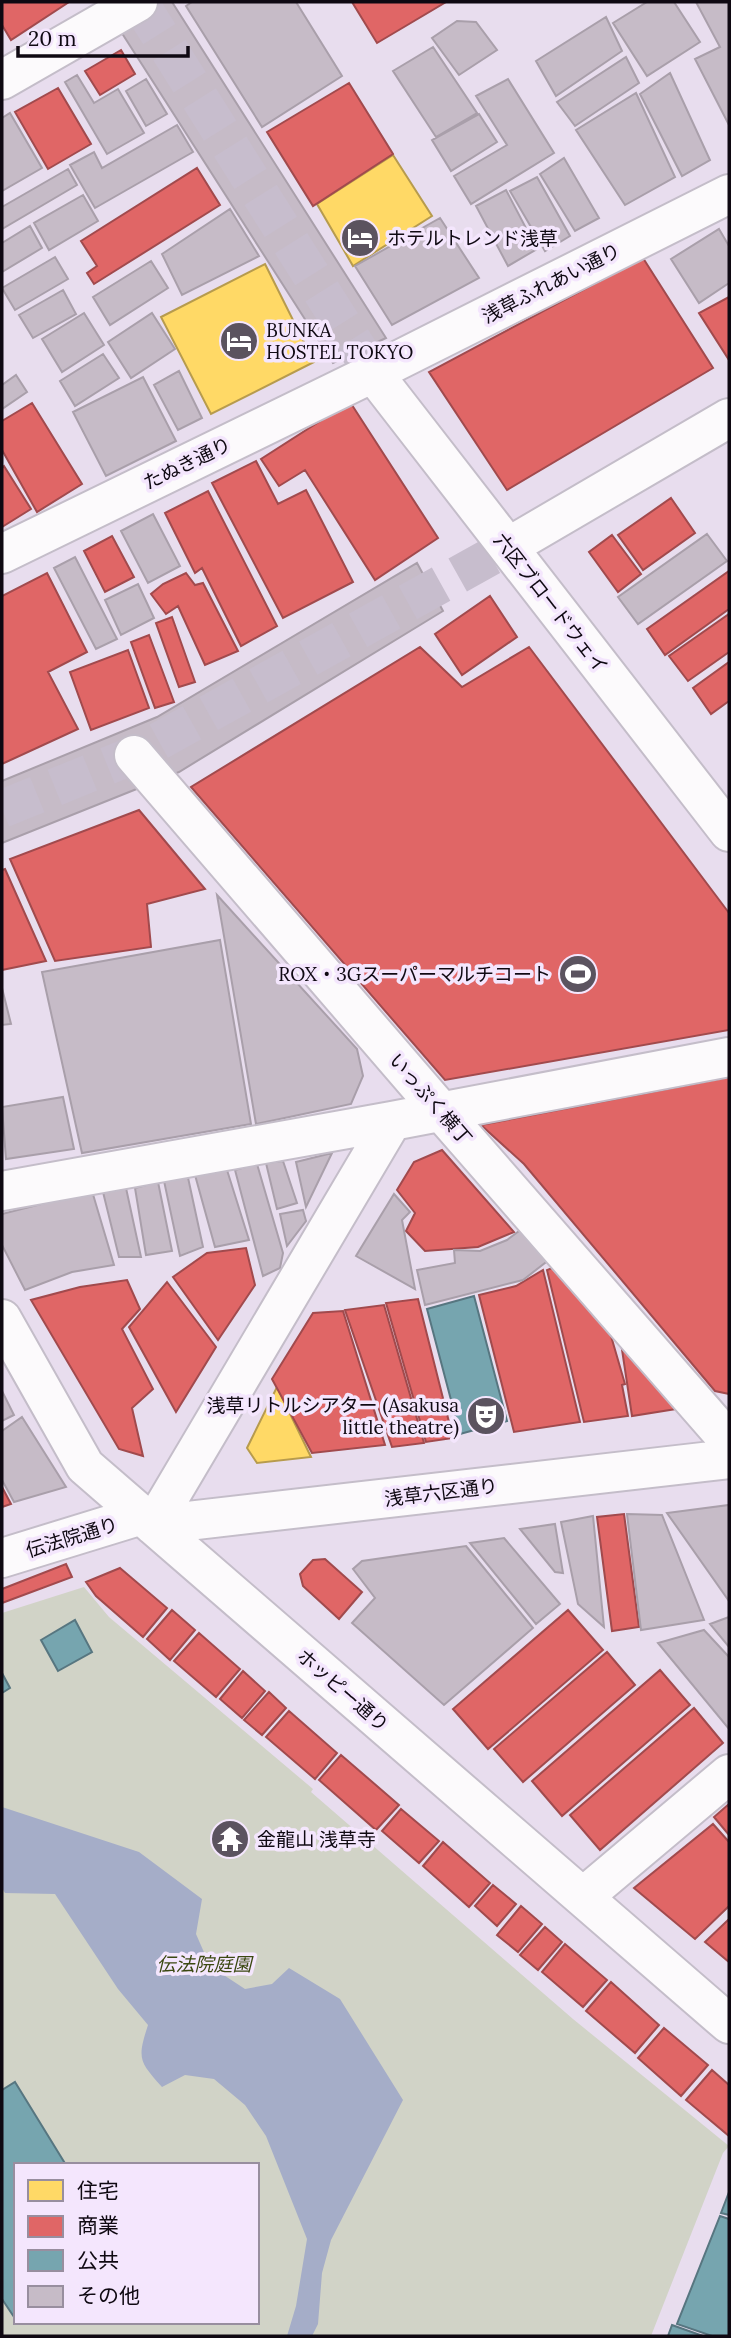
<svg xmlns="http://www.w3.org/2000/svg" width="731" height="2338" font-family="Lora,'Noto Sans JP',serif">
  <rect width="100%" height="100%" fill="#e8ddee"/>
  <!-- green -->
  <path fill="#d1d3c7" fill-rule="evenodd" d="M84,1587l25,30 204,172 -2,3 262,227 156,127 -6,7 -72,183h-649v-723zM16,2165h241v157h-241z"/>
  <!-- water -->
  <path fill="#a5adc8" d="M2,1807l137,45 63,47 -6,35 14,32 35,23 27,-5 17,-16 51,31 63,101 -72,140 -9,33 -4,51 -6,12h-25l9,-30 11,-67 -41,-103 -21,-31 -31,-26 -29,-4 -23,12c-23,-26 -25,-28 -14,-62l-30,-36 -63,-95 -50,-1 -3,-5z"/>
  <!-- homes -->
  <path fill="#ffd966" stroke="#b79b4d" stroke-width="2" d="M393,155l39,61 -79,50 -36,-62z
    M265,264l49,98 -103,52 -50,-97z
    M277,1387l34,70 -54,6 -10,-15z"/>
  <!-- shops -->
  <path fill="#e06666" stroke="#a14a4d" stroke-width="2" d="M2,2h67l-58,38 -9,-15z
    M352,2h94l-69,41z
    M121,50l14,24 -35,21 -15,-24z
    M349,83l44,71 -80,52 -46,-74z
    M58,88l33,56 -43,25 -33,-57z
    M197,168l23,37 -126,79 -7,-11 10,-7 -16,-25z
    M643,258l70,110 -206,122 -78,-118z
    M729,297v63l-30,-47z
    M350,402l88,136 -63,42 -70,-110 -26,16 -18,-27z
    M32,403l50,81 -45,28 -35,-62v-29z
    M256,461l22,43 28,-14 47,92 -70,36 -71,-135z
    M4,466l27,43 -29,18v-59z
    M208,491l69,135 -36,20 -39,-78 -7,5 -30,-60z
    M671,498l24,35 -52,37 -25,-35z
    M612,535l29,39 -23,18 -29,-40z
    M112,536l22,41 -29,15 -21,-41z
    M729,571v38l-64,46 -18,-26z
    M47,573l40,79 -39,20 30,57 -76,35v-168z
    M186,573l9,12 8,-2 35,68 -33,14 -27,-59 -12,8 -15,-20 12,-10z
    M490,596l27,41 -55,38 -27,-41z
    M729,614v38l-41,29 -19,-25z
    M172,617l23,65 -16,5 -23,-64z
    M149,635l25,67 -19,6 -24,-66z
    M420,647l42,40 67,-40 200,266v117l-284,50 -254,-293z
    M128,650l21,58 -58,22 -21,-58z
    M729,662v39l-18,13 -18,-26z
    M139,810l66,79 -58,15 4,43 -96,14 -45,-102z
    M5,869l41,92 -44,9v-100z
    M729,1077v317l-14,-3 -191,-227 -43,-39z
    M442,1150l72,82 -36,15 -53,4 -19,-20 9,-18 -18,-23 17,-28z
    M246,1248l9,37 -37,55 -45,-63 34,-24z
    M555,1267l56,69 14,48 -3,1 6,31 -44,6 -37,-152z
    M543,1270l37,152 -66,10 -35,-137 37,-9z
    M127,1280l13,29 -18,20 31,60 -21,19 11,48 -24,-7 -88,-149 49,-13z
    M167,1282l49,65 -40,65 -47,-85z
    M418,1299l35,139 -27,4 -40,-139z
    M384,1305l40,138 -32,4 -47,-137z
    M343,1311l42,134 -73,8 -40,-74 41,-66z
    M621,1343l55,66 -44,7z
    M2,1487l9,17 -9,3z
    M624,1514l15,113 -27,4 -15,-114z
    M325,1559l37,33 -23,27 -36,-33 -3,-12 13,-14z
    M66,1564l6,13 -70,26v-14z
    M120,1568l47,40 -24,29 -47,-41 -10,-14z
    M172,1610l23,20 -25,30 -23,-21z
    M568,1610l35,40 -115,99 -35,-40z
    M199,1633l41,36 -24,28 -42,-36z
    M607,1652l28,33 -112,97 -29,-33z
    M660,1670l30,35 -128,111 -30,-35z
    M243,1671l22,20 -23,27 -22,-19z
    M269,1692l17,16 -24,27 -18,-15z
    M694,1708l29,35 -123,107 -30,-35z
    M289,1711l48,42 -22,26 -49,-42z
    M341,1755l58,50 -23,25 -57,-50z
    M729,1804v31l-15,-18z
    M401,1809l38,32 -20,22 -37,-32z
    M713,1824l16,18v64l-34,33 -61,-51z
    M443,1842l47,41 -21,24 -46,-41z
    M493,1885l23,19 -19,22 -22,-20z
    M521,1906l21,18 -24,28 -21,-17z
    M729,1919v43l-24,-20z
    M545,1927l17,15 -24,28 -18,-15z
    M565,1944l42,36 -24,27 -41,-35z
    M611,1982l48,43 -24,28 -49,-42z
    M664,2028l44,37 -27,31 -43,-38z
    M712,2070l17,15v51l-43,-36z"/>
  <!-- public -->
  <path fill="#76a5af" stroke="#577680" stroke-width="2" d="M474,1296l33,125 -47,13 -33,-125z
    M75,1620l17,32 -34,19 -17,-31z
    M2,1673l8,15 -8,5z
    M15,2082l51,83h-50v155l-14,-21v-209z
    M729,2192v23l-8,-2z
    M720,2216l9,3v117h-17l-35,-12z
    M672,2325l31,11h-35z"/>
  <!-- building -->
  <path fill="#c6bbc7" stroke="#a99faa" stroke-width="2" d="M102,2h70l214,336 -53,25z
    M192,2h104l46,74 -80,51 -76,-121z
    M647,2h27l26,40 -53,34 -34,-53z
    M696,2h33v123l-34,-66 25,-12z
    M606,17l16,34 -66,45 -20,-35z
    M457,21l19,1 21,28 -38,25 -27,-37z
    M433,47l44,66 -41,24 -43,-66z
    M626,57l13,26 -64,43 -18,-24z
    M670,73l40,87 -28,16 -42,-82z
    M77,75l17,28 24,-14 26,44 -37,21 -42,-72z
    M146,79l21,35 -21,12 -20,-35z
    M508,79l46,74 -83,51 -17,-28 53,-31 -31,-49z
    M636,93l39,84 -50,28 -49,-75z
    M10,113l32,55 -40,23v-73z
    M479,114l18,28 -46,29 -19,-31z
    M177,125l16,27 -98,56 -25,-43 24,-13 8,16z
    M564,158l35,60 -24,13 -35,-57z
    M68,169l9,16 -75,44v-22z
    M537,177l33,59 -25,15 -35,-60z
    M506,190l31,59 -29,17 -32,-60z
    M83,195l15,26 -49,29 -15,-27z
    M230,209l29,47 -77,39 -20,-41z
    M440,218l39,60 -87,47 -37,-59z
    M30,226l12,22 -40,24v-29z
    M719,229l10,17v37l-30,20 -28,-44z
    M55,257l13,22 -53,31 -13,-22z
    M151,261l17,27 -58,37 -17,-28z
    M63,290l13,24 -43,24 -14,-23z
    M84,313l20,32 -42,27 -20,-33z
    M152,313l23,36 -44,29 -23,-36z
    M103,354l16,24 -44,28 -15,-25z
    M179,371l23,47 -24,12 -24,-45z
    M16,375l11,17 -25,17v-24z
    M143,377l33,64 -70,35 -33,-64z
    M153,514l27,52 -32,17 -27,-52z
    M707,534l20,27 -89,63 -20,-27z
    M75,557l42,82 -21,10 -42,-81z
    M417,563l26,48 -264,161 -177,71v-62l155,-64z
    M138,584l16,34 -33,17 -16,-35z
    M217,895l140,154 6,27 -12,28 -95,20z
    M220,940l31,184 -169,29 -40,-181z
    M2,988l9,36 -9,1z
    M63,1097l11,52 -68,10 -4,-52z
    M63,1097l11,52 -68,10 -4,-52z
    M332,1153l-26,54 -10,-45z
    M283,1161l14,42 -20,6 -11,-46z
    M257,1164l26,89 -3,15 -17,8 -28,-106z
    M227,1170l22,70 -34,7 -20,-72z
    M187,1173l16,74 -23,9 -16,-75z
    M158,1182l14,69 -26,4 -11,-67z
    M102,1188h24l15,69h-22z
    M92,1191l22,74 -42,7 -47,18 -23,-45v-31z
    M394,1194l16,18 -8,8 13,69 -59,-33z
    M303,1210l3,11 -19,25 -7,-32z
    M523,1228l27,31 -27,21 -98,25 -8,-35 38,-7 -1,-13 26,1 27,-11z
    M2,1391l12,24 -12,6z
    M22,1417l44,70 -52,15 -12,-22v-49z
    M729,1505v96l-62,-88z
    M627,1514l35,1 42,105 -63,10z
    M593,1516l11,111 -26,-23 -17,-82z
    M555,1524l8,49 -8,-1 -35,-43z
    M504,1538l56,66 -24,20 -66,-81z
    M466,1546l67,82 -89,77 -92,-82 23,-25 -22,-29 9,-8z
    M729,1617v30l-19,-23z
    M704,1630l25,27v72l-71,-86z"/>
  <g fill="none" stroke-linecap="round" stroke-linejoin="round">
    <!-- street-tunnel -->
    <path stroke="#c7bdcd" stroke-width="38" stroke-dasharray="38 19" stroke-linecap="butt" d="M139,2l234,371
      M2,809l132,-54 374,-208"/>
    <defs>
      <path id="street" d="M2,80l136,-78
        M373,373l356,459
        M508,547l221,-129
        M2,554l371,-181 356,-179
        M134,755l306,355 289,331
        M2,1191l390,-70 337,-64
        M2,1319l83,147 644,558
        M153,1525l576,-66
        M153,1525l239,-404
        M2,1558l140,-43
        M583,1897l146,-123"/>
    </defs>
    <!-- street casing -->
    <use href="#street" stroke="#c4bdc9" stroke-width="42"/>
    <!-- street -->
    <use href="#street" stroke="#fcfafc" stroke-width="38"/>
  </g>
  <!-- icons -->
  <defs>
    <symbol id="hotel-disc" viewBox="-11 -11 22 22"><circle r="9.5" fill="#5b535f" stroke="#f4e6fd"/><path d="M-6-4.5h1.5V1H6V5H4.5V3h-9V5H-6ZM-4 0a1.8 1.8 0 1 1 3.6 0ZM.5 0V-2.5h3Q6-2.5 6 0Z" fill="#fff"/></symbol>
    <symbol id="stadium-disc" viewBox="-11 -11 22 22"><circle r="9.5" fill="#5b535f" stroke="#f4e6fd"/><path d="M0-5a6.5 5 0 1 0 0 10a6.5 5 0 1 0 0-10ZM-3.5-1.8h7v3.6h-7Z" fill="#fff"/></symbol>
    <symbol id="theatre-disc" viewBox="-11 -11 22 22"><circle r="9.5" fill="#5b535f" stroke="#f4e6fd"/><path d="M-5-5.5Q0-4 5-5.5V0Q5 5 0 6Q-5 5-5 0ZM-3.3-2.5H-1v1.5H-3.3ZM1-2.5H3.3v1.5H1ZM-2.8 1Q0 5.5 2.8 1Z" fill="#fff"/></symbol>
    <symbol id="temple-disc" viewBox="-11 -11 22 22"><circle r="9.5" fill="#5b535f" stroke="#f4e6fd"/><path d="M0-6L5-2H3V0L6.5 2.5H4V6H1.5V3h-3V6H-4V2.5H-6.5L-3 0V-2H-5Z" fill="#fff"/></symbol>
  </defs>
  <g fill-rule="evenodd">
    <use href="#hotel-disc" x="338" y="216" width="44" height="44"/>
    <use href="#hotel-disc" x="217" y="319" width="44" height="44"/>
    <use href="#stadium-disc" x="556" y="952" width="44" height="44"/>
    <use href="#theatre-disc" x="464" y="1394" width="44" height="44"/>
    <use href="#temple-disc" x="208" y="1817" width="44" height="44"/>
  </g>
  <g text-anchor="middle" stroke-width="7" stroke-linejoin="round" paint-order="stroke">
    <!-- poi labels -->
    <g font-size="19" fill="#0f0912" stroke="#f4e6fd" text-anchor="start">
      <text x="387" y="245">ホテルトレンド浅草</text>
      <text x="266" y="337">BUNKA<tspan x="266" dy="22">HOSTEL TOKYO</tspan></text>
      <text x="551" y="981" text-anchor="end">ROX・3Gスーパーマルチコート</text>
      <text x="459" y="1412" text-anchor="end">浅草リトルシアター (Asakusa<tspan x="459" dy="22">little theatre)</tspan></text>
      <text x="257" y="1846">金龍山 浅草寺</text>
    </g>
    <!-- street labels -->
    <g font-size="19" fill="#0f0912" stroke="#f4e6fd">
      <text transform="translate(551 283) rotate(-27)" y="7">浅草ふれあい通り</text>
      <text transform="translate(187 463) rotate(-26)" y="7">たぬき通り</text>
      <text transform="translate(551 603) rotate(52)" y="7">六区ブロードウェイ</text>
      <text transform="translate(431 1099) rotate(49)" y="7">いっぷく横丁</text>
      <text transform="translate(441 1492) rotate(-7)" y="7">浅草六区通り</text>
      <text transform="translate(72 1537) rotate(-17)" y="7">伝法院通り</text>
      <text transform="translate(343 1690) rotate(41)" y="7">ホッピー通り</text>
    </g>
    <!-- park labels -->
    <g font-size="19" font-style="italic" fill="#3b4811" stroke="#f4e6fd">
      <text x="204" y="1971">伝法院庭園</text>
    </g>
  </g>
  <!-- border -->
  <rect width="731" height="2338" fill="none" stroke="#0f0912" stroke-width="7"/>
  <!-- legend -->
  <rect x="14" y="2163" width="245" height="161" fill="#f4e6fd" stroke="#988e9f" stroke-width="2"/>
  <rect x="28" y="2180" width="35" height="21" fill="#ffd966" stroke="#988e9f" stroke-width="2"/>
  <text x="77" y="2198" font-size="21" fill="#0f0912">住宅</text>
  <rect x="28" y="2216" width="35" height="21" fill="#e06666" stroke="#988e9f" stroke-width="2"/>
  <text x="77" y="2233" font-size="21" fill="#0f0912">商業</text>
  <rect x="28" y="2250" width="35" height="21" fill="#76a5af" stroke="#988e9f" stroke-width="2"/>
  <text x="77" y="2268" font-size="21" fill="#0f0912">公共</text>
  <rect x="28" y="2286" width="35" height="21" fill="#c6bbc7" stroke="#988e9f" stroke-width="2"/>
  <text x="77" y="2303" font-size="21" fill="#0f0912">その他</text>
  <!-- scale -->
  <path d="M18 46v10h170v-10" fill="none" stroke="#0f0912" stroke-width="3.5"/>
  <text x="28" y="46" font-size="21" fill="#0f0912" stroke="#f4e6fd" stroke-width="5" paint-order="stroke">20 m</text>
</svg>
